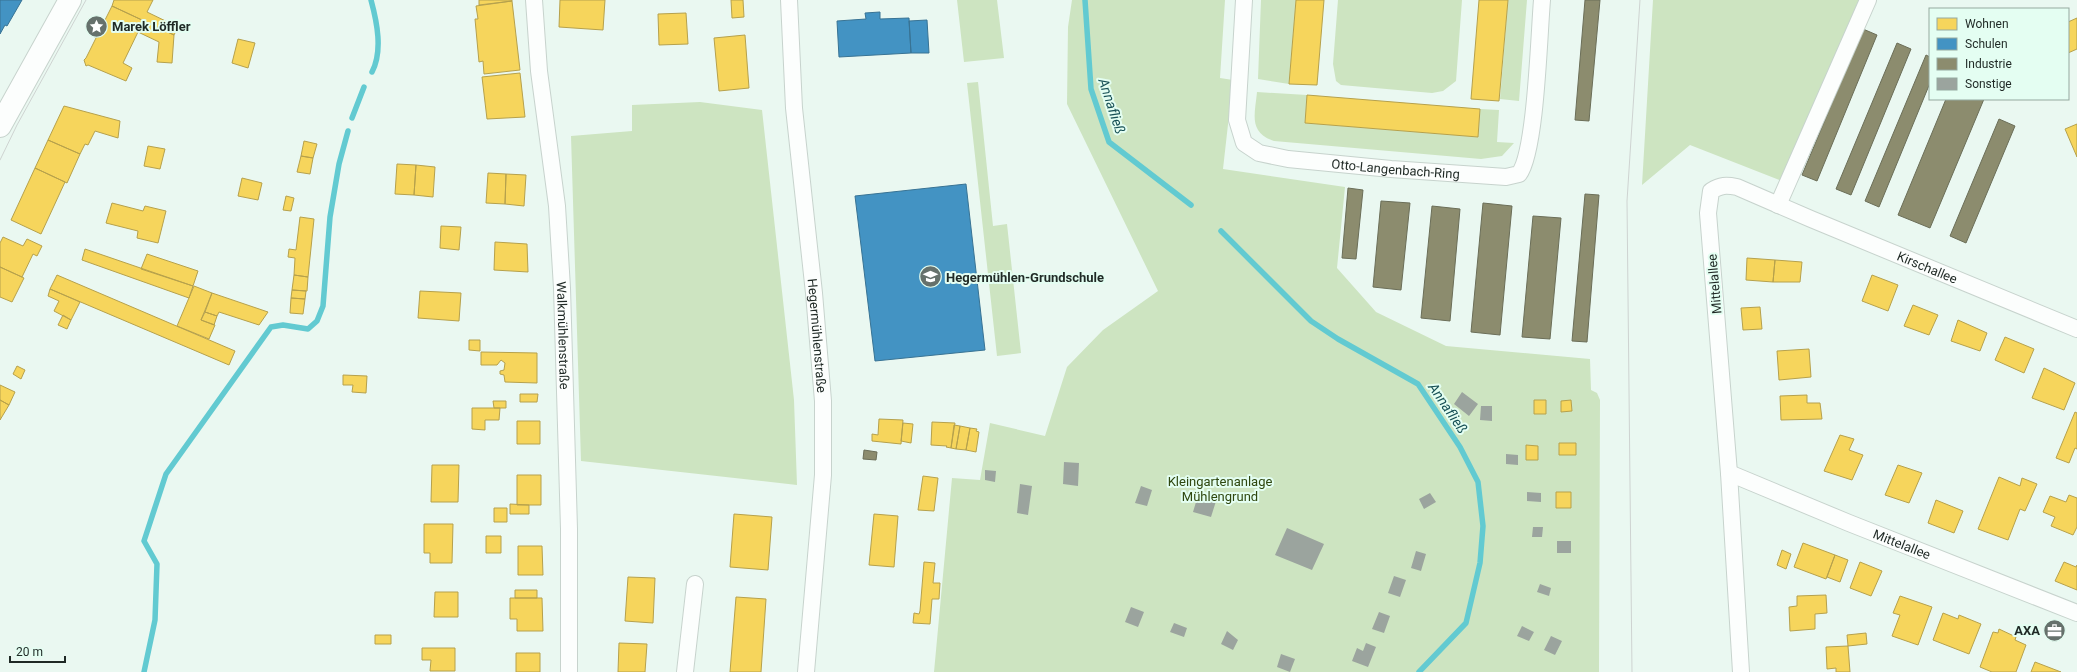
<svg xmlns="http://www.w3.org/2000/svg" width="2077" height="672" font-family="Roboto,sans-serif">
  <rect width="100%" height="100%" fill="#eaf8f1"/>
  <!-- green -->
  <path fill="#cde4c1" d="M957,0h40l7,58 -40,4z
    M1072,0h153l-5,78 13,2 -10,89 122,18 -8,81 39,44 70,34 144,13 1,31 6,3 3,7 -1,272h-665l18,-194 28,2 10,-57 55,13 22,-69 36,-37 55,-39 -91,-187 1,-77z
    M1261,0h35l-7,84 -31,-5z
    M1338,0h124l-6,81 -13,10 -11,2 -91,-8 -5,-4 -3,-17z
    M1508,0h19l-8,101 -19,-2z
    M1653,0h211l-82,181 -92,-36 -48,40z
    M978,82l15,144 14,-2 14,129 -24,3 -30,-273z
    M1257,92l50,3 -2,28 173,14 2,-28 19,1 -2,32 17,1 -12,13 -21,3 -207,-18c-26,-9 -19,-27 -17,-49z
    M700,102l62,8 32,290 3,85 -216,-24 -10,-325 61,-5v-26z"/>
  <!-- homes -->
  <path fill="#f6d55c" stroke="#b6a14c" d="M114,0h39l-6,12 31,15 -4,8 -62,-29z
    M479,0h33v1l-33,4z
    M560,0h45l-2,30 -44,-3z
    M731,0h12l1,17 -12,1z
    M1296,0h28l-7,85 -28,-1z
    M1479,0h29l-9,101 -28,-2z
    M512,1l8,69 -36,4 -1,-13 -4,1 -4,-43h3l-2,-13z
    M112,6l62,29 -2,28 -15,-1 2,-20 -21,-10 -15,31 9,5 -6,13 -38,-16 -2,1 -2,-6 2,-2z
    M686,13l2,31 -29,1 -1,-31z
    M2077,18v31l-9,4v-31z
    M745,35l4,53 -30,3 -5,-53z
    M238,39l17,4 -7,25 -16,-5z
    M520,73l5,44 -38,2 -5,-42z
    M1307,95l173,14 -2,28 -173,-14z
    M64,106l56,15 -2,17 -23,-7 -7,14 -3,-1 -5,10 -32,-14z
    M2077,124v33l-12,-28z
    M48,140l32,14 -13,29 -32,-15z
    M304,141l13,3 -4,14 -12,-2z
    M148,146l17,3 -5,20 -16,-3z
    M301,156l12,2 -3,16 -13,-2z
    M397,164l19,1 -2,30 -19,-1z
    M416,165l19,2 -2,30 -19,-2z
    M35,168l30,14 -24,52 -30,-14z
    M488,173l18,1 -1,30 -19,-1z
    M506,174l20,1 -2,31 -19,-2z
    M242,178l20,5 -4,17 -20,-4z
    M286,196l8,2 -3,13 -8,-1z
    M112,203l31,8 2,-5 21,5 -8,32 -21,-5 1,-7 -32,-8z
    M300,217l14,2 -6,58 -14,-2 1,-17 -7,-1 1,-8 7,1z
    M441,226l20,1 -2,23 -19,-2z
    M3,237l20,9 4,-7 15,7 -5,10 -4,-2 -11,23 -22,-10v-24z
    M495,242l32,2 1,28 -34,-2z
    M85,249l108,37 -4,12 -107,-38z
    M147,254l51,17 -5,15 -52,-17z
    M1747,258l28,2 -2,22 -27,-2z
    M1775,260l27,2 -2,20h-27z
    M0,267l24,11 -12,24 -12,-5z
    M57,275l178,76 -6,14 -179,-76z
    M294,275l14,2 -1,14 -15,-1z
    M1872,275l26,10 -10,26 -26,-10z
    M194,286l18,7 -11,27 14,5 -6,14 -32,-13z
    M50,289l30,13 -9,18 -17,-9 5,-10 -11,-5z
    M292,290l14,1 -1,8 -14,-1z
    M420,291l41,2 -2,28 -41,-3z
    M212,293l56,19 -9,13 -40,-13 -2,4 -12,-4z
    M291,298l14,1 -2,15 -13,-1z
    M1913,305l25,10 -9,20 -25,-9z
    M1760,307l2,22 -19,1 -2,-22z
    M205,312l12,4 -3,9 -13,-5z
    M63,315l8,5 -4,9 -9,-4z
    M1958,320l29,13 -7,18 -29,-10z
    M2005,337l29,12 -10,24 -29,-13z
    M469,340h11v11l-11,-1z
    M1809,349l2,28 -32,3 -2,-29z
    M481,352l56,1v30l-32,-1 -1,-7 -4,-1v-3l4,-1 1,-7 -4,-3 -4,5h-16z
    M17,366l8,4 -4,9 -8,-5z
    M2044,368l31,15 -11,27 -32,-12z
    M343,375l24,1 -1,17 -14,-1 1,-7h-10z
    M0,385l15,7 -6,13 -9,-5z
    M520,394h18l-1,8h-17z
    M1807,395v8h13l2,16 -41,1 -1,-24z
    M0,400l9,5 -9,15z
    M1534,400h12v14h-12z
    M1571,400l1,11 -11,1v-11z
    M493,401h13v7h-12z
    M472,408h28l-1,12h-14v10l-13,-1z
    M2075,412l2,1v36l-2,-1 -6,15 -13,-5z
    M879,419l24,1 -2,24 -29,-3v-7l6,1z
    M517,421h23v23h-23z
    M932,422l23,1 -4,25 -5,-1 1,-1 -16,-1z
    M903,423l10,1 -2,19 -10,-2z
    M954,425l6,1 -4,23 -5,-1z
    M960,426l10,2 -4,22 -10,-1z
    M970,428l7,1 -1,2 3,1 -3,20 -10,-2z
    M1840,435l14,4 -5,11 14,5 -11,25 -28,-9z
    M1559,443h17v12h-17z
    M1526,445l12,1v14h-12z
    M432,465h27l-1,37h-27z
    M1898,465l24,8 -13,30 -24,-8z
    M517,475h24v30h-24z
    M923,476l15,2 -4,33 -16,-1z
    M1999,477l21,9 2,-8 15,6 -12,27 -5,-2 -12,31 -30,-11z
    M1556,492h15v16h-15z
    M2069,495l8,3v29l-4,8 -22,-9 4,-9 -12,-5 7,-16 16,6z
    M1936,500l27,11 -9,22 -26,-10z
    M510,504l19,1v9h-19z
    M494,508h13v14h-13z
    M734,514l38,3 -4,53 -38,-3z
    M874,514l24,2 -4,51 -25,-2z
    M424,524h29l-1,39h-22v-10h-6z
    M486,536h15v17h-15z
    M1803,543l32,12 -9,24 -32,-12z
    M518,546h24l1,29h-25z
    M1782,550l9,4 -5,15 -9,-4z
    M1835,555l13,5 -8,22 -13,-5z
    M924,562l11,1 -2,20h7l-1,16h-7l-2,25 -17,-1 1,-10 5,1 1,-3z
    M1860,562l22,9 -11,25 -21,-8z
    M2064,562l12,5 1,-2v25l-22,-9z
    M628,577l27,1 -2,45 -28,-2z
    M515,590h22v8h-22z
    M435,592h23v25h-24z
    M1826,595l1,18 -12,1v15l-25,2 -1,-24 8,-1v-10z
    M1900,596l32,11 -14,38 -26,-9 8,-21 -7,-2z
    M736,597l30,2 -5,73h-31z
    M510,598h32l1,33h-26v-12h-7z
    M1943,613l15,6 1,-4 22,9 -12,30 -36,-14z
    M1999,629l17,8 -1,3 11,5 -10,27h-24l-12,-5 13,-35 5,1z
    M1866,633l1,11 -19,2 -1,-11z
    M375,635h16v9h-16z
    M619,643l28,1 -2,28h-27z
    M1848,646l2,26h-14v-4l-9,1 -1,-22z
    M422,648h33v23h-25l1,-11h-9z
    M516,653h24v19h-24z
    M2035,662l26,10h-30z"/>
  <!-- schools -->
  <path fill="#4393c3" stroke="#387394" d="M0,0h22l-15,26 -2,-1 -5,9z
    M880,12v7l29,-1 2,35 -72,4 -2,-36 29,-2 -1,-6z
    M927,20l2,33h-18l-2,-32z
    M966,184l19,166 -110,11 -20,-165z"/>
  <!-- industry -->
  <path fill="#8c8c6e" stroke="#6b6e58" d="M1585,0h15l-11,121 -14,-1z
    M1863,29l14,6 -60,146 -15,-6z
    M1897,43l14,6 -60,146 -15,-6z
    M1926,55l4,2v26l-51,124 -14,-6z
    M1946,99h38l-54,129 -32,-13z
    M1999,119l16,7 -49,117 -16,-7z
    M1348,188l15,2 -7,69 -14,-1z
    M1585,194l14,1 -12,147 -15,-1z
    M1381,201l29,2 -9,87 -28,-3z
    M1483,203l29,3 -12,129 -29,-3z
    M1432,206l28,3 -10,112 -29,-3z
    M1533,216l28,2 -11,121 -28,-2z
    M864,450l13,2 -1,8 -13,-1z"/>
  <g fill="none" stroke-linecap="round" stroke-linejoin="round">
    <!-- stream -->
    <path stroke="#62cad1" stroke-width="5.5" d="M371,0c6,22 12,51 1,72
      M1085,0l6,89 18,53 82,63
      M352,118l12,-31
      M1221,231l90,90 27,18 80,45 42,63 18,35 5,44 -3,37 -14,60 -47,49
      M144,672l11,-52 2,-56 -13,-23 22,-67 105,-147 12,-2 25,4 9,-8 6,-15 7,-89 9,-53 9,-33"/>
  </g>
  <!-- building -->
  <path fill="#9ba49e" d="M1462,392l16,12 -9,12 -15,-12z
    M1481,406h11v15l-12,-1z
    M1506,454l12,1v10l-12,-1z
    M1064,462l15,1 -1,23 -15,-2z
    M985,470l11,1 -1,11 -10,-2z
    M1020,484l12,2 -4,29 -11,-2z
    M1141,486l11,4 -5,16 -12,-3z
    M1199,492l18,6 -6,19 -18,-5z
    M1527,492l14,1v9l-14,-1z
    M1430,493l6,9 -12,7 -5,-10z
    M1533,527h10l-1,10h-10z
    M1287,528l37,16 -12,26 -37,-15z
    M1557,541h14v12h-14z
    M1416,551l10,3 -5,17 -10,-3z
    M1394,576l12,4 -6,17 -12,-4z
    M1540,584l11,4 -2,8 -12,-4z
    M1131,607l13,5 -6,15 -13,-5z
    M1379,612l11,4 -6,17 -12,-4z
    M1174,623l13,5 -3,9 -14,-5z
    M1522,626l12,6 -5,9 -12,-5z
    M1227,631l11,9 -5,10 -12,-6z
    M1551,636l11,5 -7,14 -11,-5z
    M1366,643l10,4 -8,20 -16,-6 5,-13 6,3z
    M1281,654l14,5 -5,13 -13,-5z"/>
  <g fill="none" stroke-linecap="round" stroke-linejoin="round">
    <defs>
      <g id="street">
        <path id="s1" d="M534,0l5,71 18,135 5,82 7,241v143"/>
        <path id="s2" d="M789,0l5,108 20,185 9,108v74l-17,197"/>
        <path id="s3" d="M1244,0l-7,120 7,23 15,10 29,6 103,10 115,8 13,-3c17,-22 20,-140 23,-174"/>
        <path d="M1778,205l90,-205"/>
        <path id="s4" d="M1729,473l120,50 228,90"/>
        <path d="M685,672l10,-88"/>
        <path id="s5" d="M1741,672l-12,-199 -21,-260 3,-22c10,-6 15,-6 26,-4l74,32 266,110"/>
      </g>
      <path id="secondary" d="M0,126l70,-126"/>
    </defs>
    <!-- street casing -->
    <use href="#street" stroke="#c7d3cd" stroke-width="18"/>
    <!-- secondary casing -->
    <use href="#secondary" stroke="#c7d3cd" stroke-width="24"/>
    <!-- street -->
    <use href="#street" stroke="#fcfefd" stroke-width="16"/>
    <!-- secondary -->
    <use href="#secondary" stroke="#fcfefd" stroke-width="22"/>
    <!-- tram -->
    <path stroke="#ced3d1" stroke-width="1" d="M0,160l17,-35 69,-125
      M1632,672l-5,-471 13,-201"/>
  </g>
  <!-- icons -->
  <defs>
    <symbol id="sight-disc" viewBox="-11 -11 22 22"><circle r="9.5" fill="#66716c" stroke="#e4fef2"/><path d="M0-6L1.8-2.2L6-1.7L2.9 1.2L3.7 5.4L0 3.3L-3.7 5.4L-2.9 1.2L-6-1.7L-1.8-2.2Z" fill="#fff"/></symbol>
    <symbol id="school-disc" viewBox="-11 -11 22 22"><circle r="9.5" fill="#66716c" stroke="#e4fef2"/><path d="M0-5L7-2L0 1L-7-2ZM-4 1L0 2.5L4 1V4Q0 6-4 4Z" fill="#fff"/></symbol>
    <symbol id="office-disc" viewBox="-11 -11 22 22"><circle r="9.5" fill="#66716c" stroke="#e4fef2"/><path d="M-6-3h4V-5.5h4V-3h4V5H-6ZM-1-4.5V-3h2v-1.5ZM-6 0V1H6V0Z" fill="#fff"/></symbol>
  </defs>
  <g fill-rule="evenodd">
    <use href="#sight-disc" x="84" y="14" width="25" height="25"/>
    <use href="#school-disc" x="918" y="264" width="25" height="25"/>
    <use href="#office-disc" x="2042" y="618" width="25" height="25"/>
  </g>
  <g text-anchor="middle" stroke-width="4" stroke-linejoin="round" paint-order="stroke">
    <!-- poi labels -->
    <g font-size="13" font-weight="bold" fill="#1f2925" stroke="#e4fef2" text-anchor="start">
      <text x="112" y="31">Marek Löffler</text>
      <text x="946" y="282">Hegermühlen-Grundschule</text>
      <text x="2040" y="635" text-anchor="end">AXA</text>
    </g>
    <!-- street labels -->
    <g font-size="13" fill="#1f2925" stroke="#e4fef2">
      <text dy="5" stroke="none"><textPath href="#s3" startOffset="300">Otto-Langenbach-Ring</textPath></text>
      <text dy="5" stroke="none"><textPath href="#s5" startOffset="716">Kirschallee</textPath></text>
      <text transform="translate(1714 284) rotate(-95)" y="5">Mittelallee</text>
      <text dy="5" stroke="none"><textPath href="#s1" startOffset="337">Walkmühlenstraße</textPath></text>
      <text dy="5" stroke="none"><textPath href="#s2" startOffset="337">Hegermühlenstraße</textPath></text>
      <text dy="5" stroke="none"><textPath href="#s4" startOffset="187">Mittelallee</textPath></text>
    </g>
    <!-- park labels -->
    <g font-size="13" fill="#2f470f" stroke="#e4fef2">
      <text x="1220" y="486">Kleingartenanlage<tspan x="1220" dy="15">Mühlengrund</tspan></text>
    </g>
    <!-- water labels -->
    <g font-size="14" font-style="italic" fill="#175055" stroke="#e4fef2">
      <text transform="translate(1112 106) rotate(72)" y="5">Annafließ</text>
      <text transform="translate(1448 408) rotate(56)" y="5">Annafließ</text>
    </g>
  </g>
  <!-- legend -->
  <rect x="1929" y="8" width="140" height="92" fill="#e4fef2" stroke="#95a9a0"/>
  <rect x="1937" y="18" width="20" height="12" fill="#f6d55c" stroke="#95a9a0"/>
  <text x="1965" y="28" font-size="12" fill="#1f2925">Wohnen</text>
  <rect x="1937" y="38" width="20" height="12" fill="#4393c3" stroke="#95a9a0"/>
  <text x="1965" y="48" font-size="12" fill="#1f2925">Schulen</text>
  <rect x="1937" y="58" width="20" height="12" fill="#8c8c6e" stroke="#95a9a0"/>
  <text x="1965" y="68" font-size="12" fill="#1f2925">Industrie</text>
  <rect x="1937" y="78" width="20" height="12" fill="#9ba49e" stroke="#95a9a0"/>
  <text x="1965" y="88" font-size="12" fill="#1f2925">Sonstige</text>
  <!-- scale -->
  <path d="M10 656v6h55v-6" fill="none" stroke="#1f2925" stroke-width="2"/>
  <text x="16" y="656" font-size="12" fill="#1f2925" stroke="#e4fef2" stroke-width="3" paint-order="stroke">20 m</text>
</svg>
